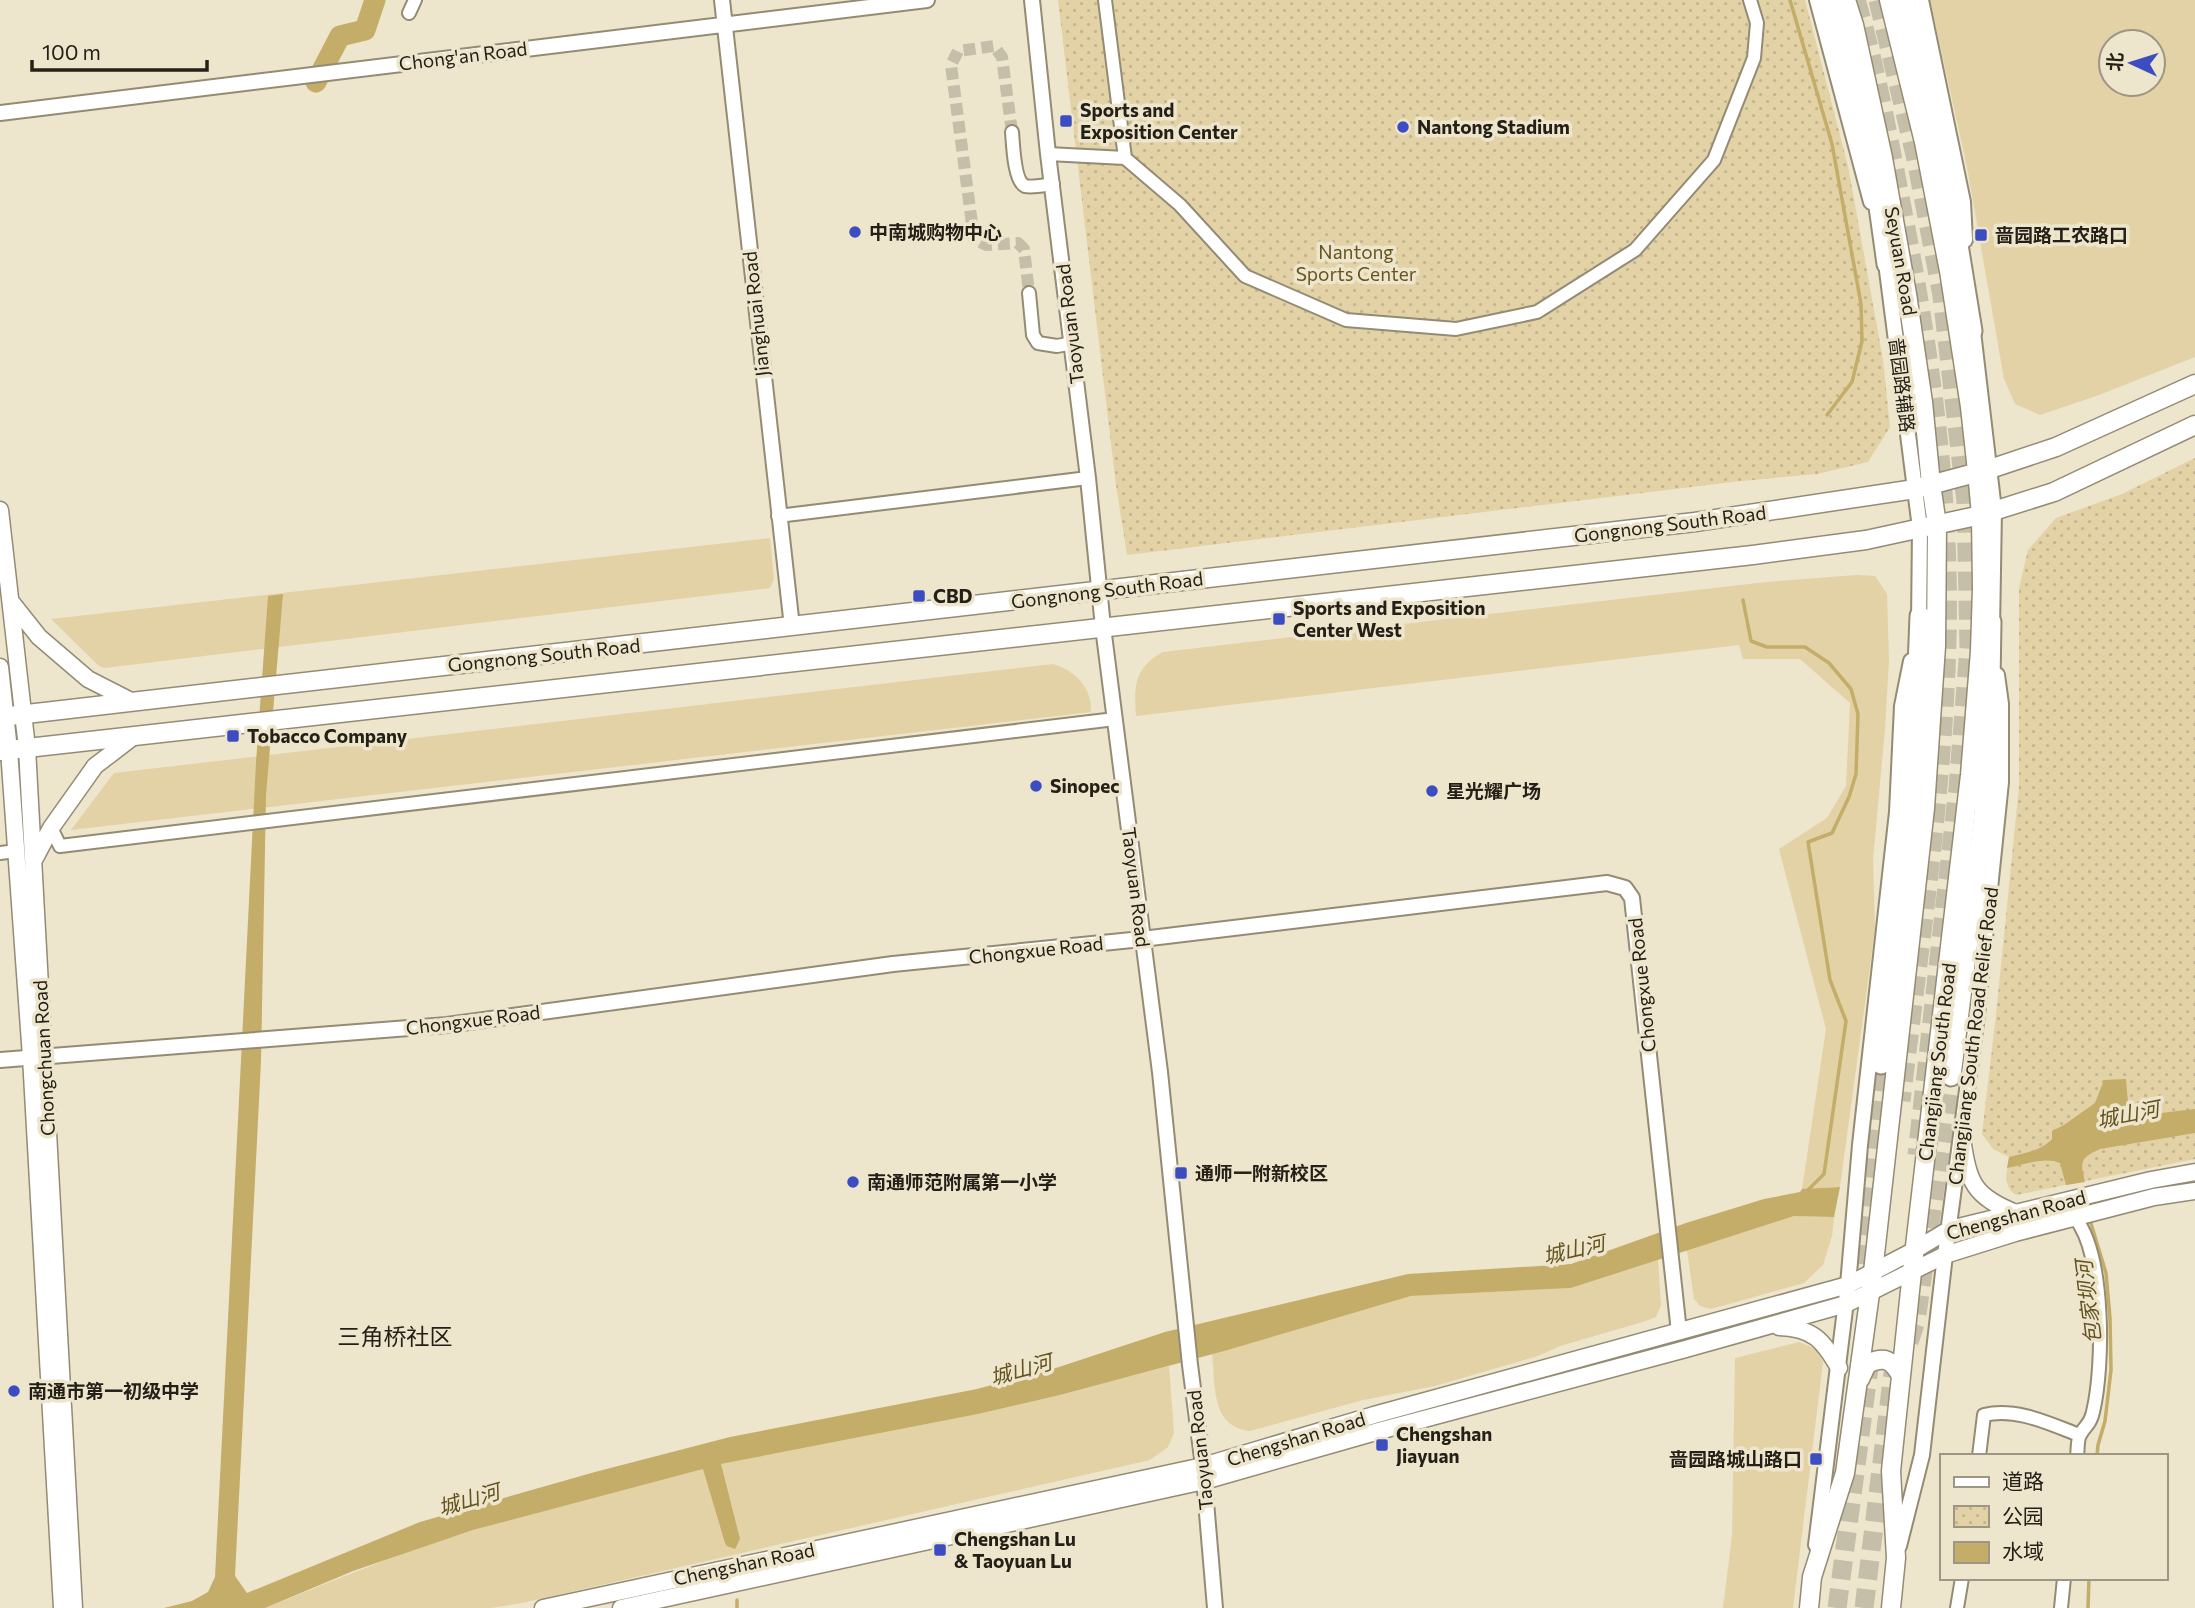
<svg xmlns="http://www.w3.org/2000/svg" width="2195" height="1608" font-family="Commissioner,'Noto Sans SC',sans-serif">
  <defs>
    <pattern id="park-dots" width="8" height="8" patternUnits="userSpaceOnUse" patternTransform="scale(1.75)"><rect width="8" height="8" fill="#e2d2a6"/><path d="M2 2h.1M6 6h.1" fill="none" stroke="#c2b48e" stroke-width="1.8" stroke-linecap="round"/></pattern>
  </defs>
  <rect width="100%" height="100%" fill="#ede5cc"/>
  <!-- grass -->
  <path fill="#e2d2a6" fill-rule="evenodd" d="M1930,0h265v357l-96,38 -59,20 -25,-11 -11,-25 -37,-212zM2111,42h42v42h-42z
    M770,538l4,41 -4,9 -666,80 -5,-2 -48,-47z
    M1857,575l18,1 12,18 2,66 -4,69 -12,131 2,69 -35,258 -38,2 24,-160 -47,-180 48,-31 19,-32 4,-83 -50,-44h-57l-4,-14 -603,71c-2,-30 -2,-48 27,-64l603,-70z
    M1053,664c23,7 39,24 38,48l-1020,118 43,-57z
    M1794,1216l40,1 -2,19 -9,29 -19,18 -93,26 -11,-3 -6,-7 -7,-49z
    M1658,1260l3,45 -5,12 -10,4 -86,25 -22,10 -103,30 -72,14 -113,31c-40,-5 -34,-45 -38,-77l199,-58 160,-8z
    M1799,1342l17,7 7,13 -30,246h-70l9,-72 3,-178z
    M1169,1366l5,67 -6,14 -18,13 -628,143 -31,5h-226c78,-31 155,-64 236,-86l220,-58 257,-50 82,-19z"/>
  <!-- park -->
  <path fill="url(#park-dots)" d="M1058,0h747l43,166 35,194 7,67 -22,35 -51,12 -76,7 -614,74 -11,-70z
    M2195,458v701l-179,36c-14,-9 -9,-23 -7,-38l-16,-8 -11,-15 14,-119 23,-228v-199l9,-38 28,-32 66,-24z"/>
  <!-- water -->
  <path fill="#c4ad68" d="M283,594l-17,201 -5,266 -26,515 12,17 173,-71 175,-50 135,-35 247,-48 82,-22 106,-35 243,-58 163,-10 115,-41 78,-24 36,-7 2,-3 38,-2 -6,30 -40,-1 -223,72 -160,8 -187,55 -164,44 -82,19 -257,50 19,75 -5,10 -8,-3 -2,-3 -22,-74 -230,61 -120,41 -88,37h-101l28,-7 16,-9 7,-15 41,-815 12,-166z
    M2126,1079l2,24 7,10 9,2 51,-6v24l-95,16c-20,9 -20,12 -15,33l-19,3 -6,-22c-15,-7 -37,2 -53,5l2,-11c15,-4 32,-6 43,-18v-8l12,-6 31,-22 9,-23z"/>
  <g fill="none" stroke-linecap="round" stroke-linejoin="round">
    <!-- stream -->
    <path stroke="#c4ad68" stroke-width="3.5" d="M1790,0l42,144 29,160 1,37 -10,41 -25,33
      M1743,600l8,41 16,6h38l24,16 22,26 7,25 -2,60 -7,23 -17,36 -24,9 22,138 16,41 -22,153 -17,17
      M2089,1217l17,56 4,45 1,52 -6,51 -7,24 -1,11
      M737,1600v8
      M2088,1608l1,-30"/>
    <!-- river -->
    <path stroke="#c4ad68" stroke-width="21" d="M316,82l24,-46 25,-6 10,-30"/>
    <!-- minor-tunnel -->
    <path stroke="#c5bea8" stroke-width="12" stroke-dasharray="12 6" stroke-linecap="butt" d="M1012,132l-10,-75 -8,-11 -36,5 -7,14 23,174 12,6 32,-2 6,6 5,44"/>
    <!-- trunk-tunnel -->
    <path stroke="#c5bea8" stroke-width="19" stroke-dasharray="19 10" stroke-linecap="butt" d="M1856,0c20,66 32,135 45,202 28,144 50,290 46,438 -4,154 -28,308 -46,461
      M1878,0l38,159 26,137 24,206 3,146 -11,140 -41,367
      M1861,1293v-43l20,-186
      M1909,1342l7,-21 35,-245
      M1837,1608l33,-248
      M1864,1608l29,-235"/>
    <defs>
      <path id="minor" d="M1105,0l20,158
        M409,13l6,-13
        M1012,132c1,11 2,49 13,54 7,2 20,-1 28,-2
        M1048,154l77,4 55,47 65,71 101,44 110,9 81,-17 98,-62 79,-90 40,-102 3,-35 -7,-23
        M1029,293l4,42 5,8 19,3 16,-3
        M778,516l310,-38
        M51,828l9,18 1055,-127
        M0,853l16,-2
        M2075,1218c30,36 29,148 18,194 -3,14 -8,13 -13,23 -3,5 -2,15 -3,21
        M1979,1456l5,-41c32,-8 66,9 95,20
        M1957,1608l5,-30
        M2061,1608l3,-30"/>
      <path id="tertiary" d="M722,0l70,627
        M1032,0l16,154 40,324 15,149 57,445 30,293 13,101 12,142
        M1817,0l54,202
        M1921,0l42,202 2,38
        M0,113l927,-113
        M1885,255l35,273 -1,96
        M1972,323l22,187 -2,120
        M0,1060l447,-35 446,-61 249,-25 465,-56 18,5 7,10 47,434
        M1816,1545l32,-260 12,-140 37,-333 5,-106 9,-45
        M1899,1546l23,-91 23,-200 32,-240 24,-233v-78l-4,-29"/>
      <path id="secondary" d="M0,510l27,238 47,860
        M12,603l27,34 49,42 43,22
        M0,667l9,83 22,307 31,551
        M34,860l17,-32 44,-62 38,-29
        M1962,1139c7,44 11,57 54,74
        M1779,1327c34,1 44,13 60,41
        M543,1608l660,-142 171,-51 474,-130 67,-35 35,-21 201,-49 44,-8
        M621,1608l583,-127 175,-50 303,-81 164,-46 99,-49 70,-22 139,-36 41,-6"/>
      <path id="primary" d="M1889,0l35,142 25,129 21,136 7,64 4,44 1,73 -2,63 -10,124 -58,497 -21,199 5,87 -5,50
        M0,717l1695,-195 220,-33 75,-20 66,-22 139,-63
        M0,751l1753,-196 113,-15 115,-25 73,-23 141,-67
        M1860,1379l7,-15c17,-8 25,-5 34,12
        M1809,1608l3,-31 33,-104 28,-201 52,-464 11,-162 1,-121 -6,-41 -8,-82 -16,-108 -24,-136 -29,-133 -8,-25"/>
      <path id="trunk" d="M1833,0l42,178 12,86
        M1904,0l14,45 28,126 26,160
        M1881,1064l32,-270 7,-178
        M1951,1076l33,-263 5,-73 2,-118"/>
    </defs>
    <!-- minor casing -->
    <use href="#minor" stroke="#938b74" stroke-width="16"/>
    <!-- tertiary casing -->
    <use href="#tertiary" stroke="#938b74" stroke-width="18"/>
    <!-- secondary casing -->
    <use href="#secondary" stroke="#938b74" stroke-width="19"/>
    <!-- primary casing -->
    <use href="#primary" stroke="#938b74" stroke-width="21"/>
    <!-- trunk casing -->
    <use href="#trunk" stroke="#938b74" stroke-width="23"/>
    <!-- minor -->
    <use href="#minor" stroke="#fff" stroke-width="12"/>
    <!-- tertiary -->
    <use href="#tertiary" stroke="#fff" stroke-width="14"/>
    <!-- secondary -->
    <use href="#secondary" stroke="#fff" stroke-width="16"/>
    <!-- primary -->
    <use href="#primary" stroke="#fff" stroke-width="18"/>
    <!-- trunk -->
    <use href="#trunk" stroke="#fff" stroke-width="19"/>
  </g>
  <!-- markers -->
  <g fill="#3b4dc0" stroke="#ede5cc" stroke-width="2.5">
    <rect x="1059" y="114" width="14" height="14" rx="3.5"/>
    <circle cx="1403" cy="127" r="7"/>
    <circle cx="855" cy="232" r="7"/>
    <rect x="1974" y="228" width="14" height="14" rx="3.5"/>
    <rect x="912" y="589" width="14" height="14" rx="3.5"/>
    <rect x="1272" y="612" width="14" height="14" rx="3.5"/>
    <rect x="226" y="729" width="14" height="14" rx="3.5"/>
    <circle cx="1036" cy="786" r="7"/>
    <circle cx="1432" cy="791" r="7"/>
    <rect x="1174" y="1166" width="14" height="14" rx="3.5"/>
    <circle cx="853" cy="1182" r="7"/>
    <circle cx="14" cy="1391" r="7"/>
    <rect x="1375" y="1438" width="14" height="14" rx="3.5"/>
    <rect x="1809" y="1452" width="14" height="14" rx="3.5"/>
    <rect x="933" y="1543" width="14" height="14" rx="3.5"/>
  </g>
  <g text-anchor="middle" stroke-width="7" stroke-linejoin="round" paint-order="stroke">
    <!-- street labels -->
    <g font-size="19" fill="#242017" stroke="#ede5cc">
      <text transform="translate(463 56) rotate(-7)" y="7">Chong'an Road</text>
      <text transform="translate(1901 261) rotate(80)" y="7">Seyuan Road</text>
      <text transform="translate(756 314) rotate(-96)" y="7">Jianghuai Road</text>
      <text transform="translate(1070 324) rotate(-97)" y="7">Taoyuan Road</text>
      <text transform="translate(1902 385) rotate(83)" y="7">啬园路辅路</text>
      <text transform="translate(1670 524) rotate(-7)" y="7">Gongnong South Road</text>
      <text transform="translate(1107 590) rotate(-7)" y="7">Gongnong South Road</text>
      <text transform="translate(544 655) rotate(-6)" y="7">Gongnong South Road</text>
      <text transform="translate(1136 887) rotate(83)" y="7">Taoyuan Road</text>
      <text transform="translate(1036 950) rotate(-6)" y="7">Chongxue Road</text>
      <text transform="translate(1642 985) rotate(-96)" y="7">Chongxue Road</text>
      <text transform="translate(473 1020) rotate(-7)" y="7">Chongxue Road</text>
      <text transform="translate(1973 1036) rotate(-83)" y="7">Changjiang South Road Relief Road</text>
      <text transform="translate(44 1058) rotate(-93)" y="7">Chongchuan Road</text>
      <text transform="translate(1937 1062) rotate(-83)" y="7">Changjiang South Road</text>
      <text transform="translate(2016 1215) rotate(-15)" y="7">Chengshan Road</text>
      <text transform="translate(1296 1439) rotate(-17)" y="7">Chengshan Road</text>
      <text transform="translate(1200 1450) rotate(-96)" y="7">Taoyuan Road</text>
      <text transform="translate(744 1564) rotate(-12)" y="7">Chengshan Road</text>
    </g>
    <!-- poi labels -->
    <g font-size="19" font-weight="bold" fill="#242017" stroke="#ede5cc" text-anchor="start">
      <text x="1080" y="117">Sports and<tspan x="1080" dy="22">Exposition Center</tspan></text>
      <text x="1417" y="134">Nantong Stadium</text>
      <text x="869" y="239">中南城购物中心</text>
      <text x="1995" y="242">啬园路工农路口</text>
      <text x="933" y="603">CBD</text>
      <text x="1293" y="615">Sports and Exposition<tspan x="1293" dy="22">Center West</tspan></text>
      <text x="247" y="743">Tobacco Company</text>
      <text x="1050" y="793">Sinopec</text>
      <text x="1446" y="798">星光耀广场</text>
      <text x="1195" y="1180">通师一附新校区</text>
      <text x="867" y="1189">南通师范附属第一小学</text>
      <text x="28" y="1398">南通市第一初级中学</text>
      <text x="1396" y="1441">Chengshan<tspan x="1396" dy="22">Jiayuan</tspan></text>
      <text x="1802" y="1466" text-anchor="end">啬园路城山路口</text>
      <text x="954" y="1546">Chengshan Lu<tspan x="954" dy="22">&amp; Taoyuan Lu</tspan></text>
    </g>
    <!-- park labels -->
    <g font-size="19" fill="#665520" stroke="#ede5cc">
      <text x="1356" y="259">Nantong<tspan x="1356" dy="22">Sports Center</tspan></text>
    </g>
    <!-- water labels -->
    <g font-size="21" font-style="italic" fill="#64531f" stroke="#ede5cc">
      <text transform="translate(2128 1115) rotate(-11)" y="7">城山河</text>
      <text transform="translate(1574 1250) rotate(-13)" y="7">城山河</text>
      <text transform="translate(2089 1302) rotate(-97)" y="7">包家坝河</text>
      <text transform="translate(1021 1370) rotate(-15)" y="7">城山河</text>
      <text transform="translate(469 1500) rotate(-16)" y="7">城山河</text>
    </g>
    <!-- quarter labels -->
    <g font-size="23" fill="#242017" stroke="#ede5cc">
      <text x="395" y="1345">三角桥社区</text>
    </g>
  </g>
  <!-- legend -->
  <rect x="1940" y="1454" width="228" height="126" fill="#ede5cc" stroke="#9d9684" stroke-width="2"/>
  <rect x="1954" y="1477" width="35" height="10" fill="#ffffff" stroke="#9d9684" stroke-width="2"/>
  <text x="2002" y="1489" font-size="21" fill="#242017">道路</text>
  <rect x="1954" y="1506" width="35" height="21" fill="url(#park-dots)" stroke="#9d9684" stroke-width="2"/>
  <text x="2002" y="1524" font-size="21" fill="#242017">公园</text>
  <rect x="1954" y="1542" width="35" height="21" fill="#c4ad68" stroke="#9d9684" stroke-width="2"/>
  <text x="2002" y="1559" font-size="21" fill="#242017">水域</text>
  <!-- north arrow -->
  <g transform="translate(2132 63) rotate(274)"><circle r="33" fill="#ede5cc" stroke="#9d9684" stroke-width="2"/>
  <path d="M0-5L12 26L0 18L-12 26Z" fill="#3b4dc0"/>
  <text y="-10" font-size="19" font-weight="bold" text-anchor="middle" fill="#242017">北</text>
  </g>
  <!-- scale -->
  <path d="M32 60v10h175v-10" fill="none" stroke="#242017" stroke-width="3.5"/>
  <text x="42" y="60" font-size="21" fill="#242017" stroke="#ede5cc" stroke-width="5" paint-order="stroke">100 m</text>
</svg>
